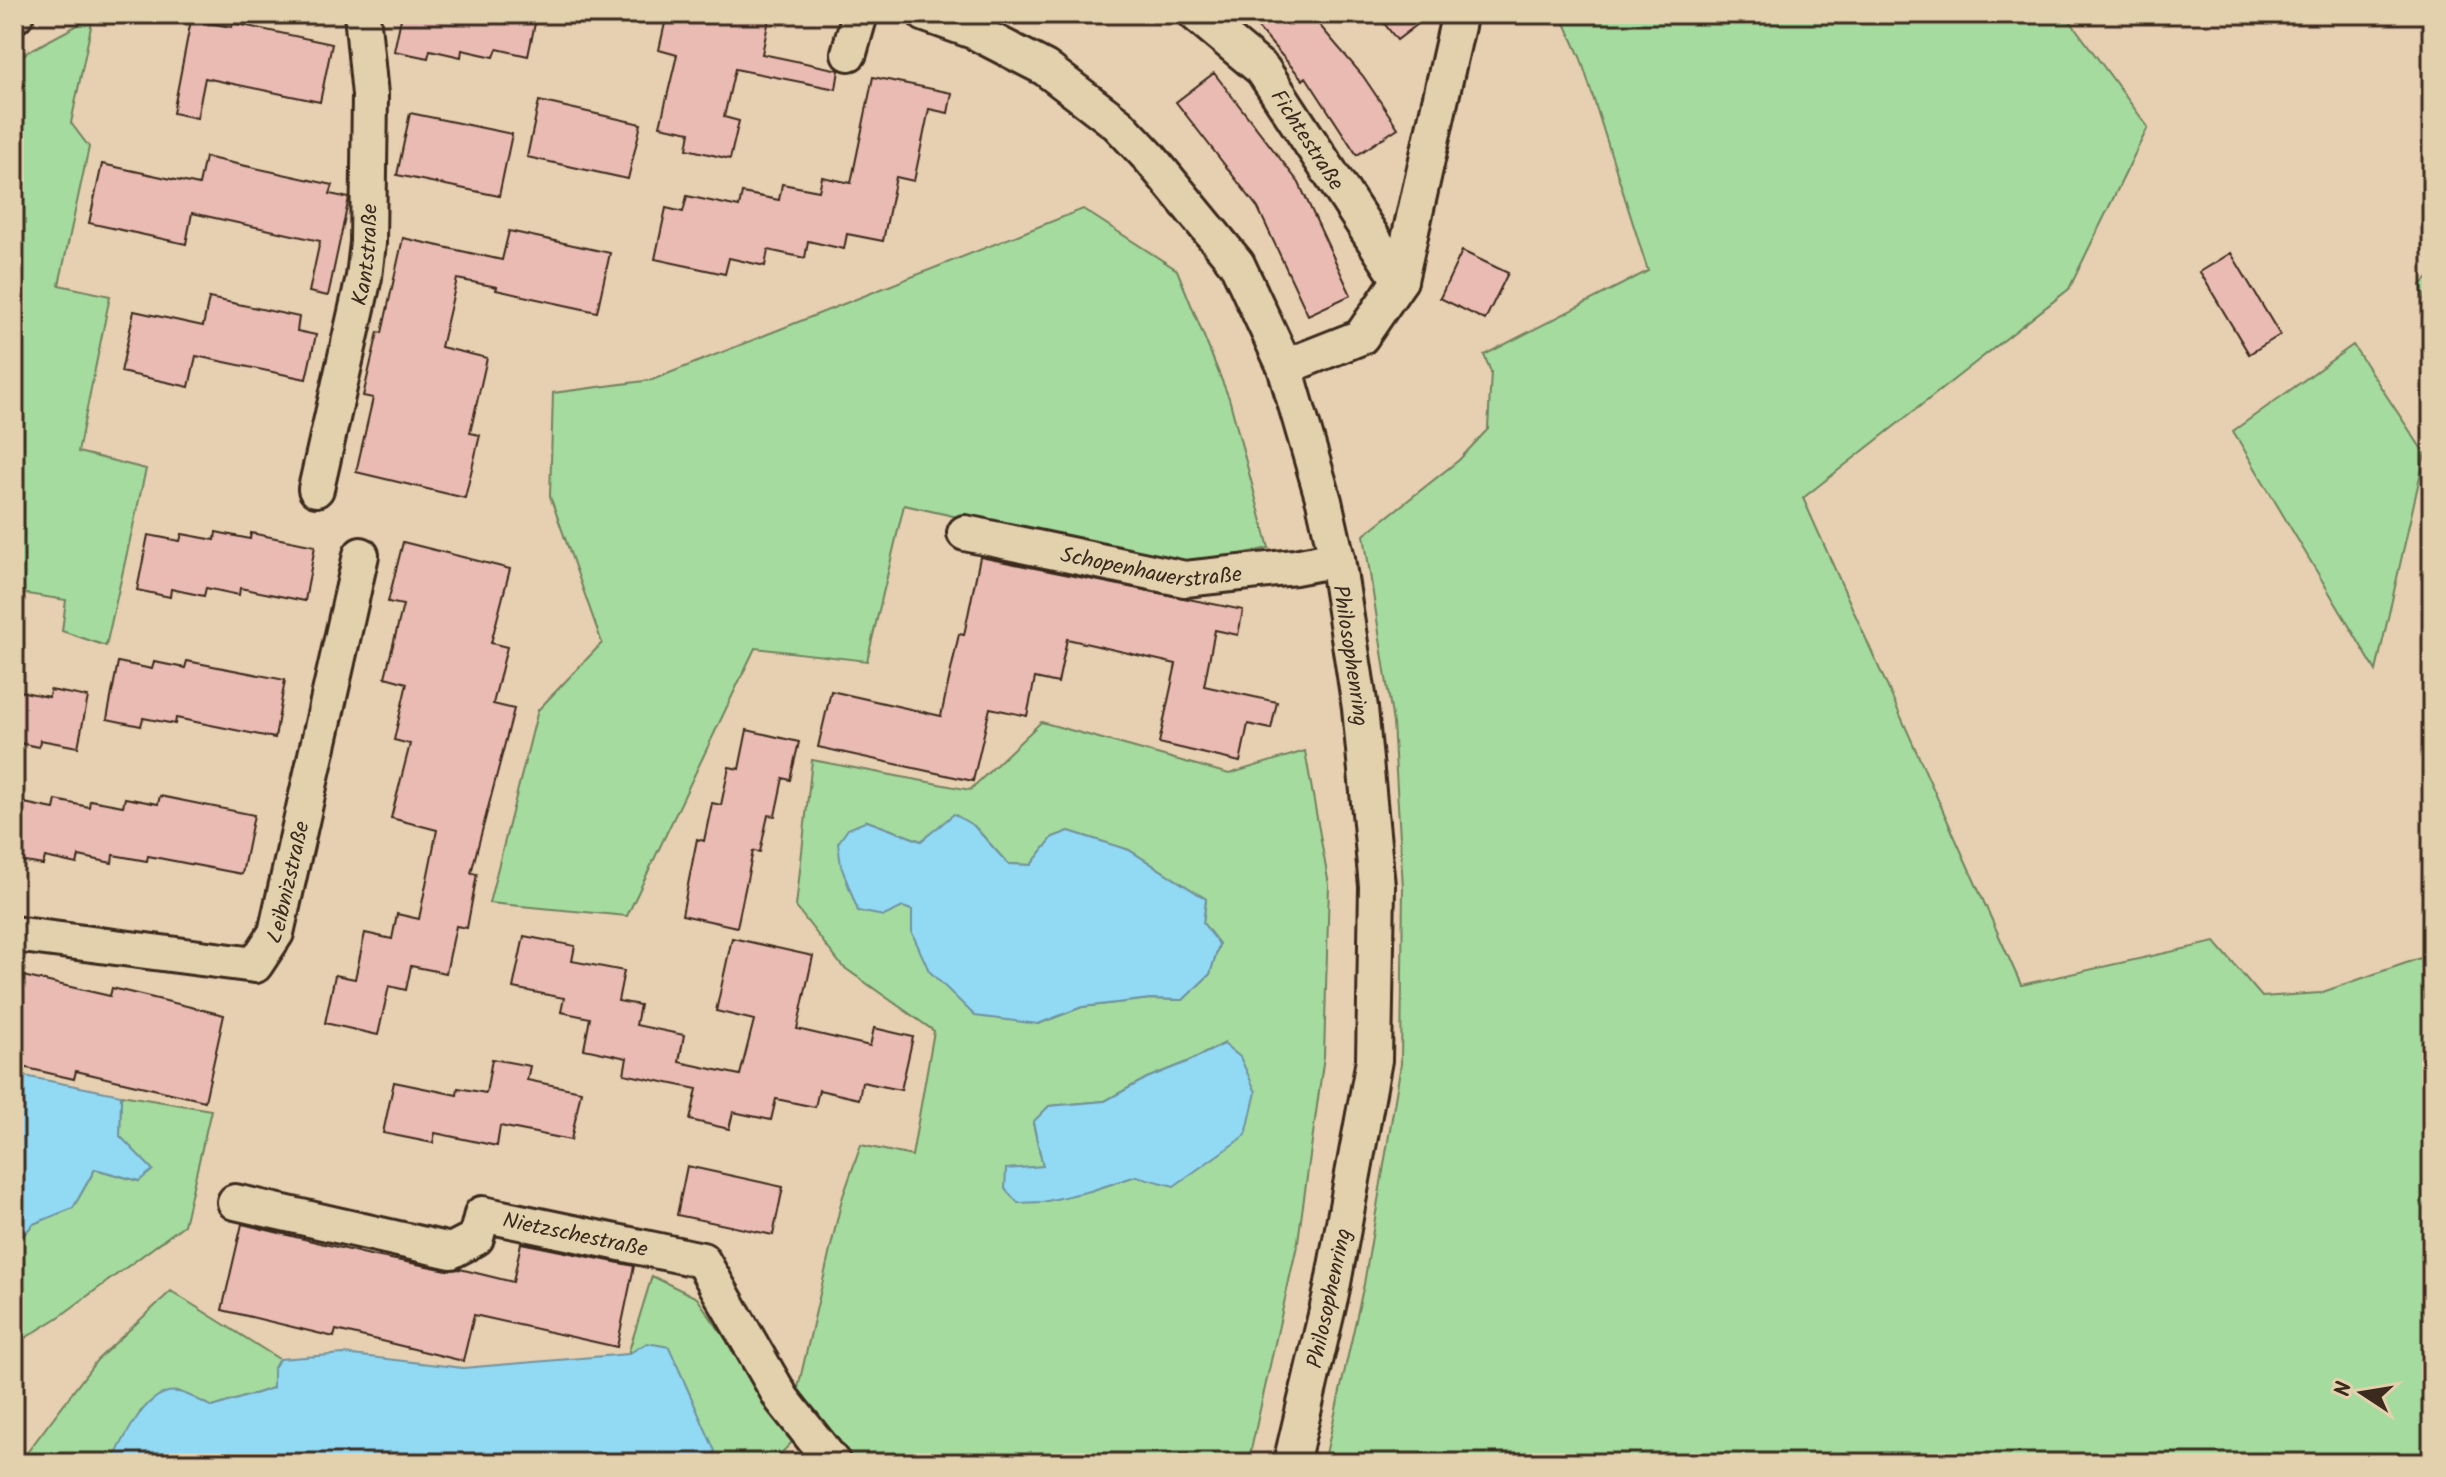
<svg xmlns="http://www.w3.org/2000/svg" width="2446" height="1477" font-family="Kalam,sans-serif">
  <rect width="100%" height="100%" fill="#e7cfb1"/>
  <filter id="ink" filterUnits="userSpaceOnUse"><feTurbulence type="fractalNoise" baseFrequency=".0125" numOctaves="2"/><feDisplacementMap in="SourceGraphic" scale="16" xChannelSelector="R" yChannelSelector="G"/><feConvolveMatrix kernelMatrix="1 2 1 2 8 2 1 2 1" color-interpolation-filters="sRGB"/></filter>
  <g filter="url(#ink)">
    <!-- green -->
    <path fill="#a5db9e" stroke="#70825e" stroke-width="2" fill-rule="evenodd" d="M1561,14h504l83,113 -79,162 -266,209 218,487 194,-43 47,55 58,-4 112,-39v509h-1108l40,-179 37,-220 2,-177 -10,-164 -29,-188 95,-75 29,-31 3,-57 -7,-17 164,-84 -67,-212z
      M93,17l-22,106 18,24 -30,138 51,11 -32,156 68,17 -40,177 -44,-15 4,-31 -52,-8v-529l15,-12z
      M1083,209l94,61 52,128 40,150 -89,19 -276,-62 -37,156 -112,-13 -128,268 -138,-13 49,-193 64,-67 -52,-147 3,-103 99,-13z
      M2432,274v54l-11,-43z
      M2353,345l72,109 -49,217 -143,-240z
      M1041,722l188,52 76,-23 24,134 -5,171 -26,185 -50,222h-394l-9,-7 -47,-68 44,-189 19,-54 51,11 22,-125 -92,-65 -46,-59 16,-147 158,30zM867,821l54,20 53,-15 34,38 23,1 22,-28 16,-6 60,19 77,49 -3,24 16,21 -9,30 -27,26 -33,-1 -68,8 -44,17 -126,-91v-23l-9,-3zM1223,1044l-87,132 -46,15 -47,-25 -10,-43 16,-17 56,-5 42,-23 40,-16z
      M121,1095l90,15 -27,115 -125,92 -45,28v-99l19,-22 40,-16 22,-39 43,12 -18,-45z
      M652,1276l45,22 98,141 -23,24h-62l4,-12 -86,-97z
      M171,1291l108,68 -6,11v18l-60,19 -36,-16 -36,20 -29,52h-91l5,-9 71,-94z"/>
    <!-- water -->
    <path fill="#92d9f4" stroke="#6f939e" stroke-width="2" d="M954,814l20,12 34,38 23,1 22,-28 16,-6 60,19 77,49 -3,24 16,21 -9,30 -27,26 -33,-1 -68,8 -44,17 -63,-8 -46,-45 -17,-38v-23l-9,-3 -19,9 -26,-5 -17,-45 -3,-23 10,-14 19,-8 54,20z
      M1224,1044l16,13 16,35 -10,43 -72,51 -38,-10 -46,15 -47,11 -25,1 -13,-14 1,-20 37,-3 -10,-44 16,-16 56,-5 42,-23 40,-16z
      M14,1074l107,21 -1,41 33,34 -14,11 -44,-12 -22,39 -40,16 -19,22z
      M647,1343l22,4 46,104 -5,12h-598c11,-23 35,-77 66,-71 12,2 25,11 35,15l60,-19v-18l6,-11 65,-5 119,14 165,-14z"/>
    <!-- building -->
    <path fill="#e9bbb2" stroke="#3b2a1e" stroke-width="2" d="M402,14h135l-9,42 -31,-7 -3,8 -32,-7 -1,7 -31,-7 -2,8 -34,-7z
      M667,14h103l-8,40 77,16 -3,19 -101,-20 -11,48 15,4 -9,38 -43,-10 3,-17 -30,-6 17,-71 -18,-5z
      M1246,14h64l53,62 35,52 -41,27 -51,-78 -3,3z
      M1377,14h54l-34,26z
      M191,20l41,7 1,-4 99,21 -12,58 -115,-24 -8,40 -24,-5z
      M1214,73l85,110 52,112 -43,20 -50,-107 -82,-106z
      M873,77l79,16 -4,20 -19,-4 -15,72 -18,-4 -13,64 -36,-7 -3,15 -36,-8 -3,17 -37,-8 -3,16 -36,-8 -4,16 -70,-15 11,-51 17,4 4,-16 52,11 3,-14 37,7 3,-16 37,7 3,-14 29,6z
      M539,101l102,23 -13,55 -101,-22z
      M410,113l102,21 -13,62 -102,-21z
      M205,157l128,28 -3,9 19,4 -21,98 -19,-4 11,-51 -128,-28 -6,31 -97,-21 13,-59 97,21z
      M509,231l101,22 -13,59 -101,-22 1,-3 -40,-8 -16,68 46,11 -17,75 10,2 -15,63 -109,-26 17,-74 -10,-2 15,-64 4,1 21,-95 99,22z
      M1462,251l46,22 -23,47 -45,-22z
      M2231,253l49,82 -31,19 -49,-82z
      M209,298l90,19 -2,14 19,4 -10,44 -110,-23 -7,31 -68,-15 13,-61 69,15z
      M216,532l34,7 1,-6 64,13 -10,55 -65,-13 -1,7 -33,-7 -2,8 -33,-7 -1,8 -33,-7 11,-55 32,6 2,-7 33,6z
      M403,542l107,27 -19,74 16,4 -14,57 21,5 -43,164 6,1 -10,54 -11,-2 -10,47 -35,-7 -5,24 -17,-4 -11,49 -53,-12 10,-48 20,4 10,-46 27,6 5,-25 22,5 18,-89 -46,-12 19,-74 -16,-4 13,-57 -22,-6 18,-72 -15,-3z
      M980,557l263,53 -5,25 -23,-5 -11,56 73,16 -6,27 -23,-5 -8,38 -81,-19 17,-79 -109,-25 -9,44 -23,-5 -8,38 -37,-8 -17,73 -155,-34 13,-56 110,25 18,-82 5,1z
      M187,661l98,19 -10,58 -99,-20 -1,6 -32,-6 -2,8 -34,-7 11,-57 34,7 2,-7 31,6z
      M14,690l35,7 1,-7 38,7 -10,50 -38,-7 -1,7 -25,-5z
      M747,730l52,12 -9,38 -7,-2 -8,38 -7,-1 -8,37 -7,-1 -16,76 -55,-12 15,-76 7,2 8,-38 9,2 8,-38 10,2z
      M160,796l94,19 -12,59 -94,-18 -1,5 -34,-6 -1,8 -33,-7 -2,8 -32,-7 -2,8 -29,-5v-52l8,2 2,-7 30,6 2,-9 33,7 1,-7 33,6 2,-8 33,6z
      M524,936l51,10 -3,15 52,10 -6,30 22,4 -4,20 48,10 -5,27 61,13 14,-55 -38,-9 16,-73 81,18 -16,73 73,17 4,-18 39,9 -12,53 -39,-8 -3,17 -40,-9 -4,17 -39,-8 -5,21 -38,-8 -4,17 -39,-9 7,-31 -73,-15 3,-16 -43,-9 6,-31 -29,-6 3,-14 -51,-10z
      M14,974l96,22 2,-8 112,27 -19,86 -129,-30 -2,8 -60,-14z
      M492,1059l38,7 -3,14 54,11 -10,49 -71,-14 -3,20 -62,-13 -2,10 -50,-10 11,-51 63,13 1,-7 28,5z
      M687,1166l96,21 -10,48 -96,-20z
      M242,1224l128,31 77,15 13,-1 53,13 8,-39 113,23 -17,81 -143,-32 -11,46 -127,-31 -2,7 -112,-27z"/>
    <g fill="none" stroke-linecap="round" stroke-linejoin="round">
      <defs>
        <g id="minor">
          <path id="s1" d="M925,14l48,17 72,37 73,56 32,34 87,106 48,103 39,134 13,58 23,149 17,178 -3,174 -43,234 -40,169"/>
          <path id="s2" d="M1196,14l67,56 137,210"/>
          <path d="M14,16l2,-2"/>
          <path d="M849,53l11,-39"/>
          <path d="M1285,367l76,-30 39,-57 59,-263 -2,-3"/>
          <path id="s3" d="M316,489l48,-212 4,-34 2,-148 -8,-81"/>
          <path id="s4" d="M965,533l220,46 110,-12 42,-8"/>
          <path id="s5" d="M14,934l241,31 21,-32 85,-378"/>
          <path id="s6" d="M235,1202l216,49 25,-13 6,-24 220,46 80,139 51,64"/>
        </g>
      </defs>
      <!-- minor casing -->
      <use href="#minor" stroke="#3b2a1e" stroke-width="40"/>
      <!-- minor -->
      <use href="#minor" stroke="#e3d1ae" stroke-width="34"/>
    </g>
  </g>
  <g text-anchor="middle" stroke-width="8" stroke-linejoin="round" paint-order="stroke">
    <!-- street labels -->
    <g font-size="22" fill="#3b2a1e" stroke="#e3d1ae">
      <text dy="8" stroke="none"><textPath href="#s2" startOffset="170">Fichtestraße</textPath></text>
      <text dy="8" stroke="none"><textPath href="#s3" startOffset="240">Kantstraße</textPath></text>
      <text dy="8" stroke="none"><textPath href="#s4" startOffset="190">Schopenhauerstraße</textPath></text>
      <text dy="8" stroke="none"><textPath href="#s1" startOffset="818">Philosophenring</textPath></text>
      <text dy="8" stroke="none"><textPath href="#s5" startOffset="334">Leibnizstraße</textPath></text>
      <text dy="8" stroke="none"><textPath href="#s6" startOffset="370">Nietzschestraße</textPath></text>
      <text transform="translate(1328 1298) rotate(-78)" y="8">Philosophenring</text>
    </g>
  </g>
  <!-- margin -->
  <rect width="2446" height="1477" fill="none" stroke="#e3d1ae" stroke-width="48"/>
  <rect x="24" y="24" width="2398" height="1429" fill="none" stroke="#3b2a1e" stroke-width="3" filter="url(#ink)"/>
  <!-- north arrow -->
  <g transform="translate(2362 1393) rotate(282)" stroke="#e3d1ae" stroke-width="6" paint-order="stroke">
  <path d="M0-6L14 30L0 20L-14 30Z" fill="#3b2a1e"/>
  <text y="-12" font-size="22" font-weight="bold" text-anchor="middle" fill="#3b2a1e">N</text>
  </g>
</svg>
